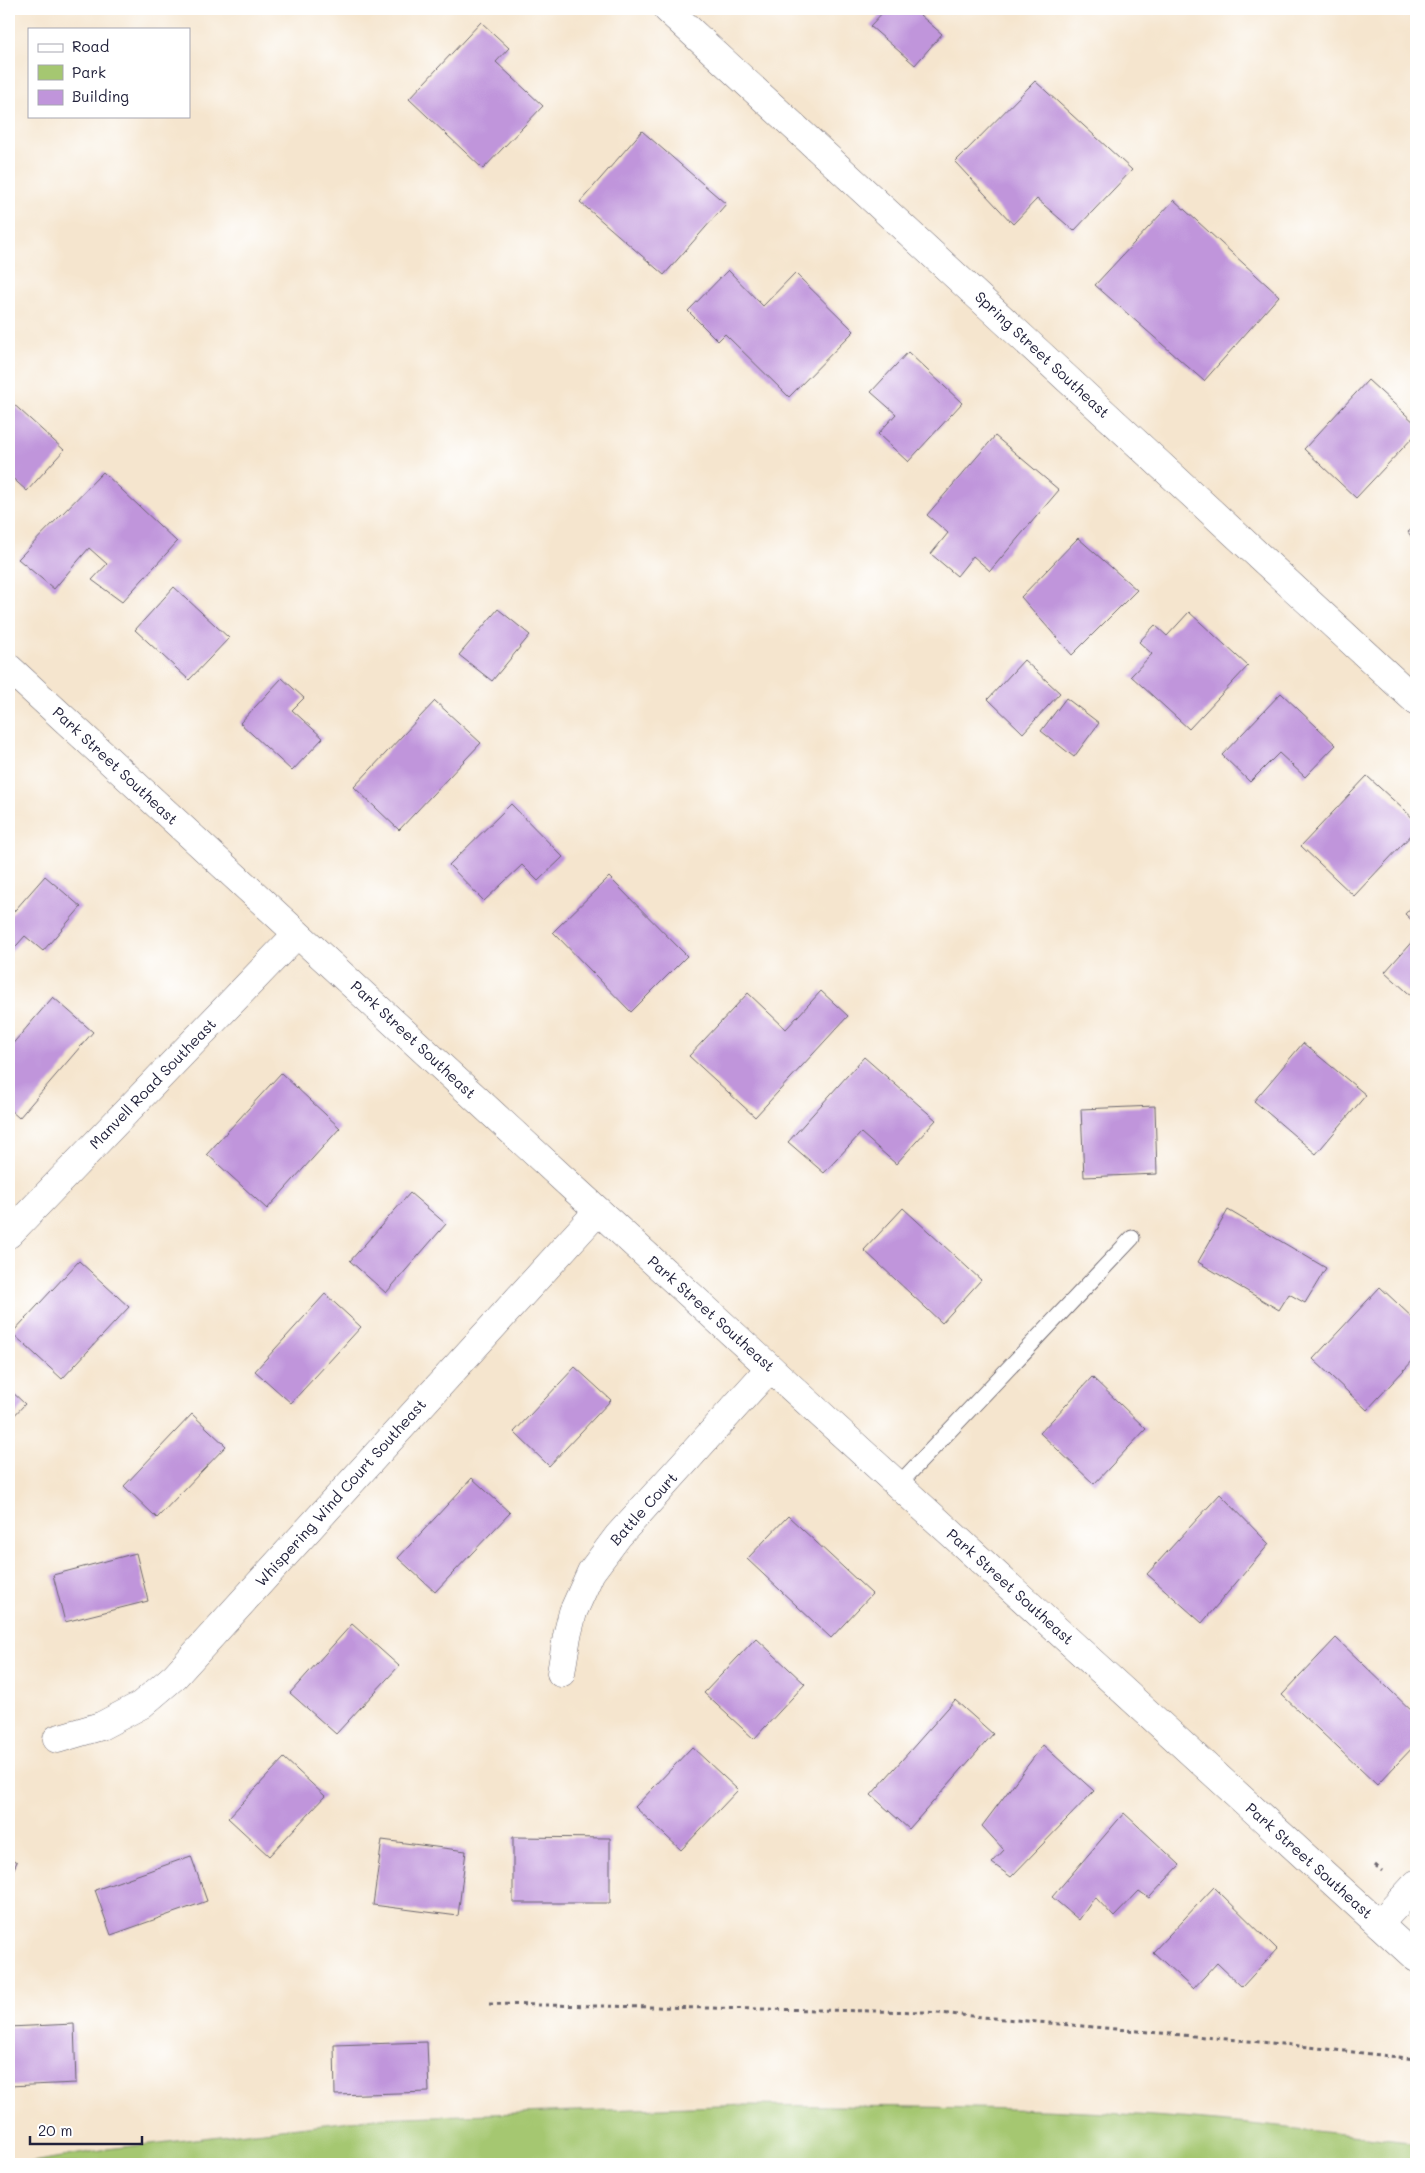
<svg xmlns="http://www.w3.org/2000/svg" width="1425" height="2173" font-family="Mali,sans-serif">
  <rect width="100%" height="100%" fill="#fff"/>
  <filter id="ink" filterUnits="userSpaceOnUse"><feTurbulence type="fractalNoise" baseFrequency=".02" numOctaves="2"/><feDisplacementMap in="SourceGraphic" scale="10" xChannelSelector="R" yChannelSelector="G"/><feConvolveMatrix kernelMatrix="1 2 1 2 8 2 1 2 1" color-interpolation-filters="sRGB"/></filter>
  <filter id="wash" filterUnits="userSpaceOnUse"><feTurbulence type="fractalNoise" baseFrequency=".0096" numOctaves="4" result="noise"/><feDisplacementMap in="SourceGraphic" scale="20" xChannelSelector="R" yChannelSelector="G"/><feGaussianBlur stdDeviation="1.12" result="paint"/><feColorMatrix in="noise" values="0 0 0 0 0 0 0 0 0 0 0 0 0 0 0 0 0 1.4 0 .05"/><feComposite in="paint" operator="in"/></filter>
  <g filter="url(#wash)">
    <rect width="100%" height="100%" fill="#f5e5ce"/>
    <!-- green -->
    <path fill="#a5c771" stroke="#647456" d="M747,2105c135,2 270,1 405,11 89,6 176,16 264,27v21h-1395l86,-15 270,-31z"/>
    <g id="blocks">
      <!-- building -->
      <path fill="#c095db" d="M886,9h27l29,25 -27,31 -45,-39z
        M481,22l28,26 -13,14 47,44 -60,63 -74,-70z
        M1035,81l97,89 -58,61 -37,-32 -24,25 -58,-62z
        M642,131l84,73 -62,71 -84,-73z
        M1174,200l105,96 -75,85 -109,-96z
        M728,270l35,36 32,-33 59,58 -65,66 -64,-63 -7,7 -30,-30z
        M908,352l54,51 -54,59 -30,-28 18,-20 -25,-22z
        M1368,380l48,44v10l-60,64 -52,-49z
        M9,400l55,50 -37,41 -18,-16z
        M995,436l64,54 -69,81 -17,-15 -16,20 -26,-22 17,-21 -21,-18z
        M103,472l74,70 -55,60 -30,-22 15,-16 -18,-16 -35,41 -36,-30z
        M1416,526v17l-8,-11z
        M1078,538l59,52 -65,65 -51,-58z
        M174,587l55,51 -40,42 -54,-50z
        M498,609l32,26 -38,46 -33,-26z
        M1189,612l59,54 -59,63 -58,-53 21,-22 -13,-12 16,-17 12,11z
        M1024,660l36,33 -37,40 -35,-34z
        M282,678l22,20 -12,12 31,28 -31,33 -52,-48z
        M1281,693l55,52 -31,32 -26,-24 -29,29 -28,-27z
        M1066,698l33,25 -25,34 -33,-26z
        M435,701l46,42 -82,87 -45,-43z
        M1367,776l49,45v9l-62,66 -53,-50z
        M511,804l52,53 -25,24 -16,-16 -38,36 -35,-36z
        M45,876l36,31 -38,44 -18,-15 -16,18v-37z
        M609,877l78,79 -56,56 -78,-80z
        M1416,902v22l-11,-10z
        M1416,937v63l-31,-28z
        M821,991l27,25 -93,101 -66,-61 59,-63 38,36z
        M53,997l40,35 -74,86 -10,-9v-61z
        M1303,1043l63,52 -50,59 -62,-53z
        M864,1057l72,63 -40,44 -35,-31 -37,40 -36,-31z
        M281,1073l59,55 -73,81 -60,-55z
        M1155,1106l2,68 -73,3 -3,-68z
        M410,1193l36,31 -60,69 -36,-32z
        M903,1208l78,72 -39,43 -78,-73z
        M1228,1210l98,58 -21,35 -16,-9 -10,16 -81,-48z
        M79,1261l50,46 -67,72 -50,-46z
        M1380,1287l36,34v36l-49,53 -54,-51z
        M325,1294l36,33 -70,76 -36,-32z
        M575,1367l36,33 -62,66 -35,-34z
        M1092,1377l54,52 -52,55 -54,-51z
        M9,1389l16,15 -16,17z
        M192,1414l34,32 -69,72 -33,-32z
        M472,1478l38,35 -75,79 -37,-34z
        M1220,1494l49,50 -67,79 -55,-49z
        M788,1516l84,78 -41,44 -84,-79z
        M136,1553l12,48 -83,21 -12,-47z
        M352,1624l47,42 -63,68 -46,-41z
        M756,1638l49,46 -51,55 -50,-46z
        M1336,1638l80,77v29l-39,41 -95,-90z
        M955,1700l38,34 -84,95 -38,-34z
        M1043,1745l51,46 -83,86 -19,-14 12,-13 -22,-24z
        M692,1747l46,43 -57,60 -46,-43z
        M284,1758l41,38 -56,60 -41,-38z
        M1124,1813l56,52 -31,33 -10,-7 -25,26 -19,-20 -16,23 -27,-23z
        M513,1837l97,1v65h-97z
        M382,1840l84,11 -8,65 -85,-11z
        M191,1856l16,45 -96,34 -16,-45z
        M9,1858l8,4 -8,17z
        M1214,1887l63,62 -35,38 -25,-24 -24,26 -40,-37z
        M74,2024l2,59 -67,3v-59z
        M427,2042l2,50 -94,3 -1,-50z"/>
    </g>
  </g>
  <g filter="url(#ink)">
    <use href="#blocks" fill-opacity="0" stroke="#6c666e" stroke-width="1"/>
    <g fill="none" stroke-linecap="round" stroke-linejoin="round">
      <defs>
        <path id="service" d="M898,1485l234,-247"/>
        <path id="minor" d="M667,9l749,692
          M9,1234l288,-300
          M561,1673l6,-37 6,-24 18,-40 27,-36 152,-168
          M57,1739l44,-13 40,-21 34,-29 423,-465
          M1379,1924l37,-40"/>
        <path id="secondary" d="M9,668l562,518 845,772"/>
      </defs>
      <!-- service casing -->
      <use href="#service" stroke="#6c666e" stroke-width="17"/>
      <!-- minor casing -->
      <use href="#minor" stroke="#6c666e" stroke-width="29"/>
      <!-- secondary casing -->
      <use href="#secondary" stroke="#6c666e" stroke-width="29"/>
      <!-- path -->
      <path stroke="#6c666e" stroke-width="3" stroke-dasharray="4 4" stroke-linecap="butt" d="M1375,1865l7,6
        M489,2004l438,8 355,32 134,15"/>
      <!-- service -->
      <use href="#service" stroke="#fff" stroke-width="15"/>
      <!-- minor -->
      <use href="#minor" stroke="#fff" stroke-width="28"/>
      <!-- secondary -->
      <use href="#secondary" stroke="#fff" stroke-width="28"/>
    </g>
  </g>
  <g text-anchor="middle" stroke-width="5" stroke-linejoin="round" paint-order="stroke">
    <!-- street labels -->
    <g font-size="15" fill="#22223b" stroke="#fff">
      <text transform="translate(1042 355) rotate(43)" y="5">Spring Street Southeast</text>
      <text transform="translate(115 766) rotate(43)" y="5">Park Street Southeast</text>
      <text transform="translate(413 1040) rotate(43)" y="5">Park Street Southeast</text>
      <text transform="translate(153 1084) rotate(-46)" y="5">Manvell Road Southeast</text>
      <text transform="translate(711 1314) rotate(42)" y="5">Park Street Southeast</text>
      <text transform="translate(341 1493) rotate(-48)" y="5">Whispering Wind Court Southeast</text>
      <text transform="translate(644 1509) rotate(-48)" y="5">Battle Court</text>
      <text transform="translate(1010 1587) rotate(42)" y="5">Park Street Southeast</text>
      <text transform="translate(1309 1861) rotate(42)" y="5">Park Street Southeast</text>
    </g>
  </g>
  <!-- margin -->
  <rect width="1425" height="2173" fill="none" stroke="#fff" stroke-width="30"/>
  <!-- legend -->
  <rect x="28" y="28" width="162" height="90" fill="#ffffff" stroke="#a7a7b1"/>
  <rect x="38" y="44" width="25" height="8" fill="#ffffff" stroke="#a7a7b1"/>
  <text x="72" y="52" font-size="15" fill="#22223b">Road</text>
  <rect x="38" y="65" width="25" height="15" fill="#a5c771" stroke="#a7a7b1"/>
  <text x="72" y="78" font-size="15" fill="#22223b">Park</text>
  <rect x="38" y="90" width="25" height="15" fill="#c095db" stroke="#a7a7b1"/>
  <text x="72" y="102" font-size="15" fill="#22223b">Building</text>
  <!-- scale -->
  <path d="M30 2136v8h112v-8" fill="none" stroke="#22223b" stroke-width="2.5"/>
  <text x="38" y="2136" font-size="15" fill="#22223b" stroke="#ffffff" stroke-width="4" paint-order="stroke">20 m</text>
</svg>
